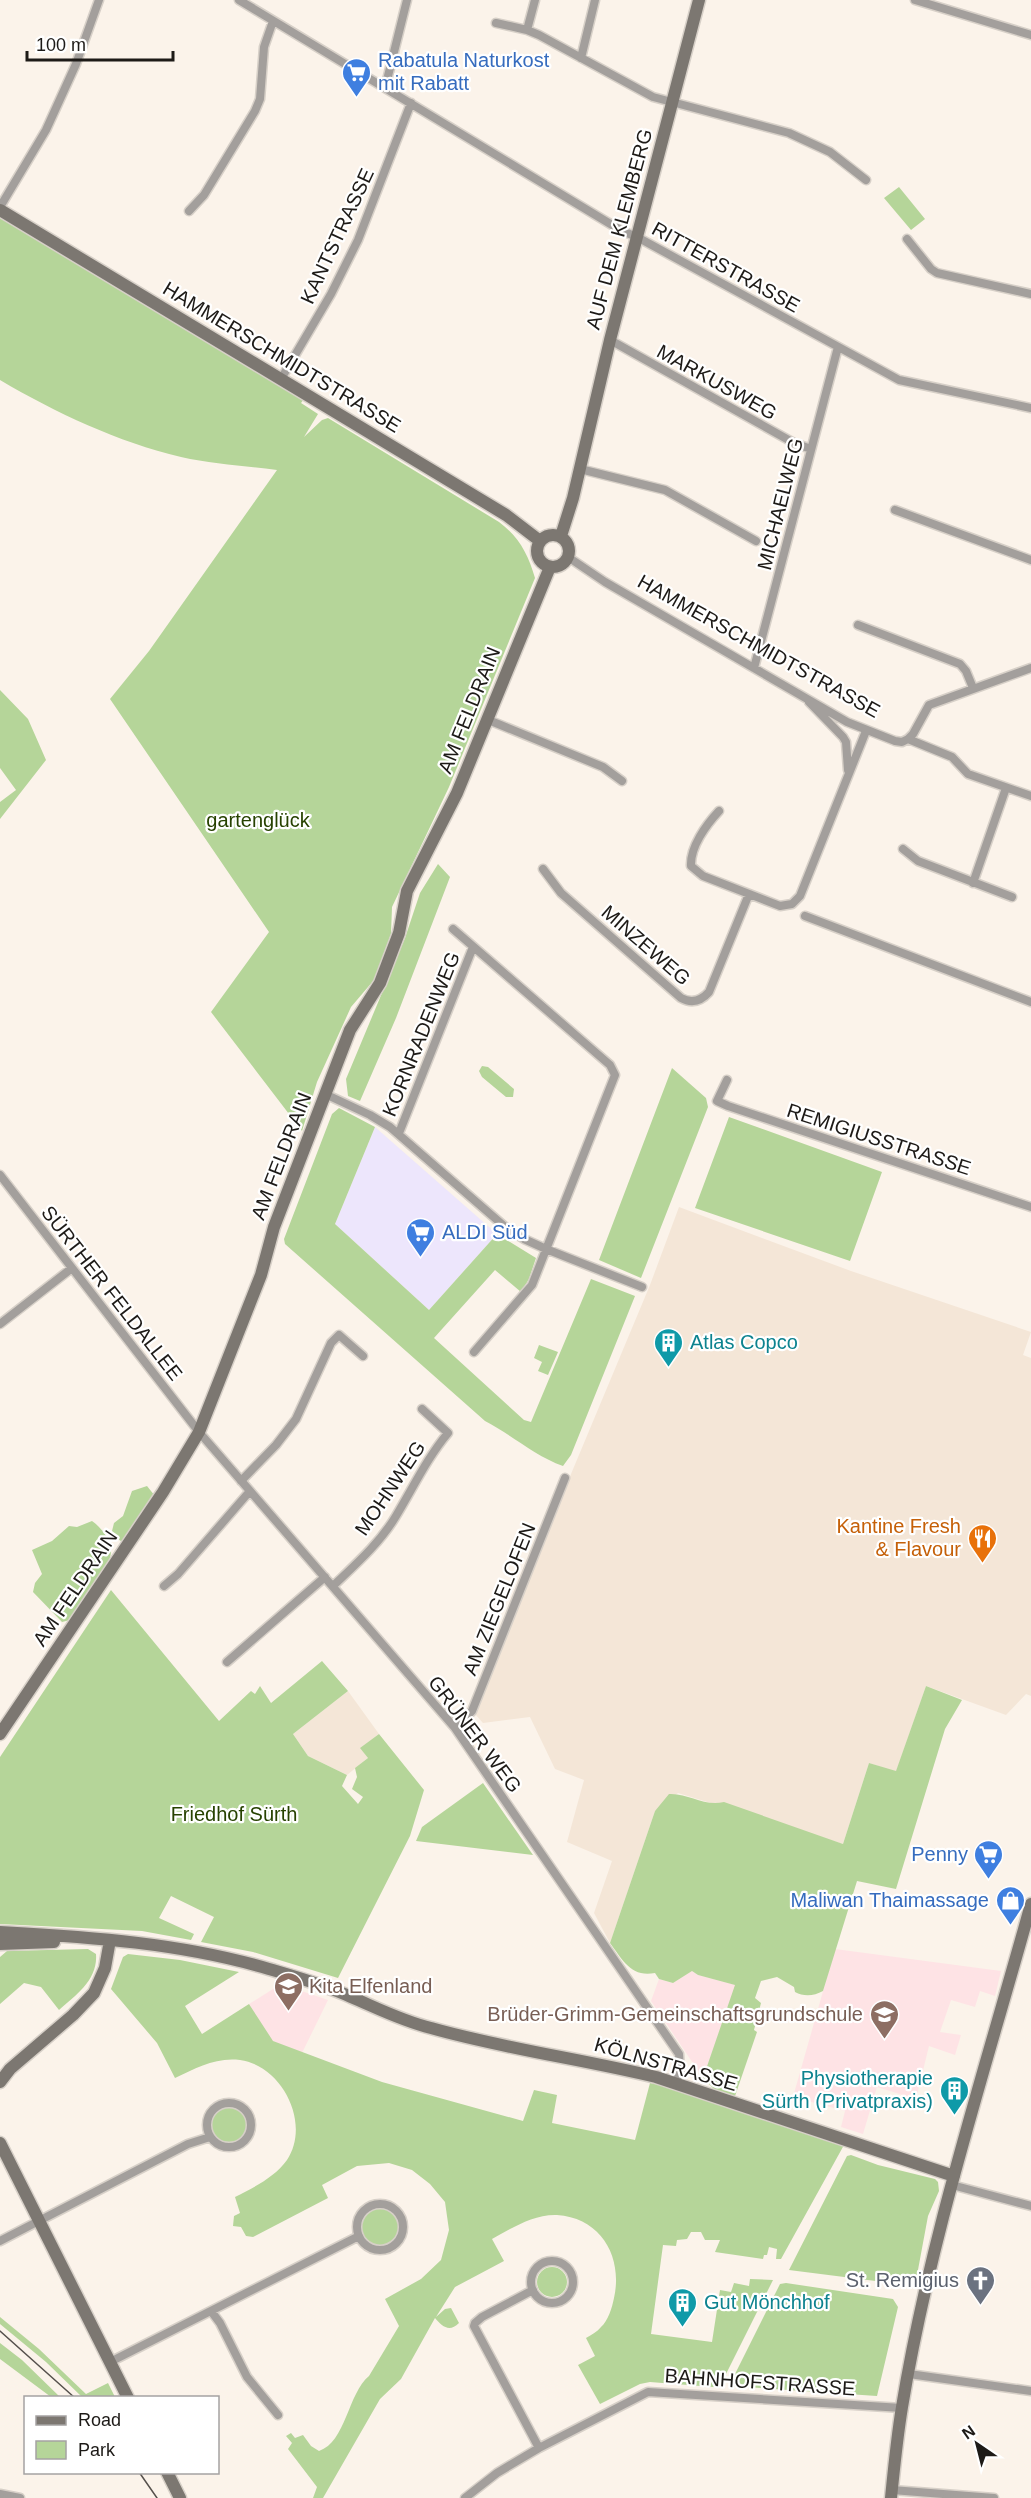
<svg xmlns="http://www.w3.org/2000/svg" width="1031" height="2498" font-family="Arial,sans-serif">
  <rect width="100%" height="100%" fill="#fbf3ea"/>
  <!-- commercial -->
  <path fill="#ede6fc" d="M375,1127l122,107 -68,76 -94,-86z"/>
  <!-- built -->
  <path fill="#f4e6d7" d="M679,1207l172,64 180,61 -8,23 8,3v338l-5,-2 -20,21 -80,-29 -30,86 -27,-9 -26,81 -165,-51 -23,18 -45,132 -16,-30 18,-52 -45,-19 17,-62 -29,-11 -25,-52 -47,6 -8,-9 91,-228 84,-201z
    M348,1691l31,43 -18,14 7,10 -21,17 -39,-19 -15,-22z"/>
  <!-- education -->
  <path fill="#fee3e5" d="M835,1949l166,22 -6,25 -15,-5 -5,16 -24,-7 -11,32 21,3 -6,20 -26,-9 -13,53 -39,-12 -14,47 -22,-7 4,-16 -52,-14z
    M692,1971l6,4 38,10 -33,93 -52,-77 8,-22 14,4z
    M281,1984l47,16 -26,53 -30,-12 -23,-37z"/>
  <!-- green -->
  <path fill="#b5d599" d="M899,187l26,32 -14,11 -27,-32z
    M0,218l304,181 -3,4 17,11 -14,23 18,-17 6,-2 171,104c20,15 29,32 36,56l-86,209 -57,120 -1,27 -17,46 -23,27 -34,75 -15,49 -91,-119 58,-80 -159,-233 39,-48 128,-181c-31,-4 -65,-6 -96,-13 -63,-15 -125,-44 -181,-77z
    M0,690l28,29 18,41 -46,59v-17l16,-12 -16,-22z
    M438,864l12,13 -54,141 -36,83 -12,-5 -2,-17 59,-141 15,-45z
    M482,1066l6,1 26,22 -1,8h-7l-24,-20 -3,-6z
    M672,1068l34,30 2,9 -67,171 -42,-18z
    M339,1108l36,19 -40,97 94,86 68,-76 39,24 -7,21 -8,13 -26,-22 -61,68 90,82 7,2 60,-143 44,17 -64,159 -8,11c-28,-10 -51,-31 -78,-45l-200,-177 -1,-5 48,-125z
    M729,1117l153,55 -32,89 -155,-53z
    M539,1345l19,7 -10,23 -10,-4 4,-9 -8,-4z
    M147,1486l8,10 -29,43 -5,2 -5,-3 -4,-7 2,-8 9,-7 9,-25z
    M92,1521c9,6 20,20 19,31 -1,19 -30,52 -41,68l-8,2 -29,-30 2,-9 7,-9 -10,-24 20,-9 17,-15 8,1z
    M111,1590l108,131 32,-30 4,3 5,-8 11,17 51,-42 26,30 -55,43 15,22 39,19 -5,11 16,18 5,-7 -11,-8 5,-12 -2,-9 13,-10 -8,-10 19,-14 45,56 -14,46 -72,142 -85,-26 -52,-10 13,-25 -43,-21 -12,22 35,16 -3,6 -49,-9 -142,-7v-167z
    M926,1686l36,14 -17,29 -49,160 -39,-8 -34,110c-9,5 -19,6 -28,1l-1,-5 -17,-10 -16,4 -6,17 6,5 -7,27 3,2 -22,64 -21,-7 -11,-11 32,-93 -37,-10 -6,-4 -19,12 -14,-4 -4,-6c-24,5 -33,-14 -45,-30l45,-132 14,-17c20,-1 35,13 55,8l119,42 26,-81 27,8z
    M483,1783l50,72 -117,-14 6,-14z
    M88,1949l8,5c2,26 -20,41 -37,56l-18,-23 -17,-4 -24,21v-47l7,-6z
    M128,1954l52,6 59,12 -54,34 17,28 47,-30 24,37 109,41 141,39 11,-31 23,5 -5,28 83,17 15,-57 19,4 175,58 -63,114h-5l1,-10 -8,-2 -2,8h-3l-1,4 -48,-7 5,-12h-15l-4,-8h-10l-4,7 -10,1 -1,6 -13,-1 -12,89 61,8 8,-52 11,2 3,-9 15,3 1,-7 23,1 -52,104 -8,3 -63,-5 -10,2 -40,20 -22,-39 17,-9 -9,-18c5,-3 11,-6 15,-11 7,-6 11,-19 13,-29 9,-40 -12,-80 -57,-83 -23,-1 -45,13 -65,24l12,22 -49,26 -19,30 9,-8 6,-1 8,15c-10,10 -17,3 -24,-5l-34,61 -21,20 -57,99h-10l4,-11 -29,-38 4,-6 -6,-7 5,-3 4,5 8,-3 8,11 8,5c27,-9 29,-58 50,-75l30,-50 -14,-27 36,-20 20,-19 8,-30 -4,-28 -15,-18 -18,-14 -23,-7 -32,3 -35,19 6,13 -75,39 -7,-1 -5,-9 -8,-1 1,-10 6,-3 -5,-16c18,-9 40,-20 52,-37 24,-36 -4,-94 -47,-100 -24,-3 -44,8 -65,18l-18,-35 -46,-54 12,-32z
    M211 2124a18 18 0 1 1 36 0a18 18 0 1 1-36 0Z
    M851,2155l27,10 57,14 3,3 1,9 -11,25 -13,70 -126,-16 58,-114z
    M361 2227a19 19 0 1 1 38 0a19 19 0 1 1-38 0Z
    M537 2282a15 15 0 1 1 30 0a15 15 0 1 1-30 0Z
    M786,2283l107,16 5,8 -21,89 -148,-10 51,-102z
    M0,2317l39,32 47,45 22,-11 7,14h-33l-36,-35 -46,-38z
    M0,2343l22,17 38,37h-9l-51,-38z"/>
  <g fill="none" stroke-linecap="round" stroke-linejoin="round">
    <defs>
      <path id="street" d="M239,0l383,231 15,6 262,143 132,28
        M915,0l116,35
        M496,23l31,7 12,5 114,62 136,36 41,19 36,28
        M527,30l8,-30
        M581,58l14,-58
        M385,88l22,-88
        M0,207l46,-77 30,-66 23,-64
        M189,211l15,-16 51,-84 5,-12 4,-52 9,-26
        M907,239l24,30 6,4 94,21
        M610,340l184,103 17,6
        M281,379l50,-85 27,-54 53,-137
        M580,469l85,21 91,51
        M895,510l136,50
        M568,557l37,25 242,140 48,19 7,1 6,-3 44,18 16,17 63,22
        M858,625l102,39 6,7 7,17
        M754,668l84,-321
        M809,702l34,35 3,5 2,28
        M486,719l117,48 19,14
        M908,739l5,-5 16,-29 102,-37
        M719,811c-13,14 -29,36 -28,55l12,10 77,30 12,-2 8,-8 66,-165
        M903,849l15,12 94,36
        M543,869l18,24 120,105c11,6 20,3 28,-6l40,-98
        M973,883l33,-95
        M805,916l226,86
        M453,929l157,136 5,10 -83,210 -58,67
        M727,1080l-10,21 11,5 303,101
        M325,1094l45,21 20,12 114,99 20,13 22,10 96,38
        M399,1133l74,-186
        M0,1175l199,257 256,296 224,326 1,18 -5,11
        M0,1324l72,-56
        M241,1481l35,-36 20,-26 35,-76 8,-8 24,21
        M164,1586l14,-12 72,-83
        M333,1586c22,-21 47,-43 63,-70 17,-28 31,-58 52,-83l-26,-24
        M227,1662l98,-85
        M455,1728l17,-17 93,-233
        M207 2125a22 22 0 1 1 44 0a22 22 0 1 1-44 0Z
        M952,2185l79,21
        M357 2227a23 23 0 1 1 46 0a23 23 0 1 1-46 0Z
        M0,2241l188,-97 22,-7
        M531 2282a21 21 0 1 1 42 0a21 21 0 1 1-42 0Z
        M533,2290l-51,27 -7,6 -1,3 65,122
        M211,2311l9,12 27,54 31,38
        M110,2362l249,-126
        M909,2374l122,17
        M892,2490l102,8
        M0,2494l20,4
        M465,2498l32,-25 42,-25 109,-56 254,16"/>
      <path id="secondary" d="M0,210l506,305 34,26
        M537 551a16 16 0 1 1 32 0a16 16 0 1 1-32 0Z
        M561,536l12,-38 37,-158 89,-340
        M0,1734l163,-242 36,-60 62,-157 13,-48 76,-197 30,-47 19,-50 8,-42 50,-98 93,-226
        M0,1932c90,5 182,11 269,37 27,8 56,16 82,28 26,11 51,24 80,31 74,21 151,31 225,49l298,99
        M0,1944l54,-2
        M0,2082l10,-13 63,-54 21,-22 11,-25 5,-28
        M0,2143l128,255
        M167,2472l13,26
        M891,2498c3,-30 6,-61 11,-91 28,-170 83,-336 129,-503"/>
    </defs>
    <!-- street casing -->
    <use href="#street" stroke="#d7d0c8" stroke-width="11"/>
    <!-- secondary casing -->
    <use href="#secondary" stroke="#d7d0c8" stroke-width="15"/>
    <!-- street -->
    <use href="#street" stroke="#a39f9c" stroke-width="8"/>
    <!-- secondary -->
    <use href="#secondary" stroke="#7c7771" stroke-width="12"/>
    <!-- tram -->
    <path stroke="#55504c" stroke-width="1.5" d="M0,2331l75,67
      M139,2472l18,26"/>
  </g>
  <!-- icons -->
  <defs>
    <symbol id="supermarket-pin" viewBox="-11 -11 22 30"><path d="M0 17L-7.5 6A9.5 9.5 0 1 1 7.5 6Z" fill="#3f7fe0" stroke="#fff"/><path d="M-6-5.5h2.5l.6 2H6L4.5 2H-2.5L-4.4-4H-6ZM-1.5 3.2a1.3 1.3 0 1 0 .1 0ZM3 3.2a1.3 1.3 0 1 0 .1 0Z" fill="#fff"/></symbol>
    <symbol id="building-pin" viewBox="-11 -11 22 30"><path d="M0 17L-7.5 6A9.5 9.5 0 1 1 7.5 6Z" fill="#0f9aa8" stroke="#fff"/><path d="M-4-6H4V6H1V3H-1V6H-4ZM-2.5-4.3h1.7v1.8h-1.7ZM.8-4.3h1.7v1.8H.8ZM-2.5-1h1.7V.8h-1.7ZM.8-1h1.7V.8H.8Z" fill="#fff"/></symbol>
    <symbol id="restaurant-pin" viewBox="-11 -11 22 30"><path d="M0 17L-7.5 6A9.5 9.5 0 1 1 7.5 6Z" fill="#e8710a" stroke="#fff"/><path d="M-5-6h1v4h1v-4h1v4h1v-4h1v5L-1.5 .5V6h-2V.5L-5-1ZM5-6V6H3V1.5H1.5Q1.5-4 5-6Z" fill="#fff"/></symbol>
    <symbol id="shop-pin" viewBox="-11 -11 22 30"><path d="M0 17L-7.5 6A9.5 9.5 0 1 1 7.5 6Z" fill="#3f7fe0" stroke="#fff"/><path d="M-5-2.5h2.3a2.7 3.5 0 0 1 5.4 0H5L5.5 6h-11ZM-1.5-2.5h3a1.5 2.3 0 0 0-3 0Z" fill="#fff"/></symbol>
    <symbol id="school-pin" viewBox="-11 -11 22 30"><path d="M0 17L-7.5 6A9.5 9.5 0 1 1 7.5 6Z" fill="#8d6e63" stroke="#fff"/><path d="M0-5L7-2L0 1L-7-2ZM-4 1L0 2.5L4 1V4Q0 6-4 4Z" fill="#fff"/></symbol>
    <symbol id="church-pin" viewBox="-11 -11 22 30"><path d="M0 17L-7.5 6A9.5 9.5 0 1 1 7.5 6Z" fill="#6b7280" stroke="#fff"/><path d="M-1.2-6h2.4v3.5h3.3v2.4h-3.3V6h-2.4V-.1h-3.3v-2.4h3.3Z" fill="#fff"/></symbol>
  </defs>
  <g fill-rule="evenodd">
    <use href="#supermarket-pin" x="340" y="56" width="33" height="45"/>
    <use href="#supermarket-pin" x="404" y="1216" width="33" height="45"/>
    <use href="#building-pin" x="652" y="1326" width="33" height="45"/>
    <use href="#restaurant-pin" x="966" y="1522" width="33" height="45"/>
    <use href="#supermarket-pin" x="972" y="1838" width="33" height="45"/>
    <use href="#shop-pin" x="994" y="1884" width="33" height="45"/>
    <use href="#school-pin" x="272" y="1970" width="33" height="45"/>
    <use href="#school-pin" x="868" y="1998" width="33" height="45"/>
    <use href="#building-pin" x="938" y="2074" width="33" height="45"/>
    <use href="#church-pin" x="964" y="2264" width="33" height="45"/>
    <use href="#building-pin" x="666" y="2286" width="33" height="45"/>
  </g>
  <g text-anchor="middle" stroke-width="4.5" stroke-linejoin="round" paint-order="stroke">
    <!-- shop labels -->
    <g font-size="20" fill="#366cbe" stroke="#fff" text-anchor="start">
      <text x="378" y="67">Rabatula Naturkost<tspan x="378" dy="23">mit Rabatt</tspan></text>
      <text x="442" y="1239">ALDI Süd</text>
      <text x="968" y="1861" text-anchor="end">Penny</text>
      <text x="989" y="1907" text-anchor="end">Maliwan Thaimassage</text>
    </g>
    <!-- street labels -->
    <g font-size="20" fill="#1d1a17" stroke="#fff">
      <text transform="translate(619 229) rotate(-75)" y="7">AUF DEM KLEMBERG</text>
      <text transform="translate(337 236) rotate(-65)" y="7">KANTSTRASSE</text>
      <text transform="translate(726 267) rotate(29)" y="7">RITTERSTRASSE</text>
      <text transform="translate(282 357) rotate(31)" y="7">HAMMERSCHMIDTSTRASSE</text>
      <text transform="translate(717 382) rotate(29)" y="7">MARKUSWEG</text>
      <text transform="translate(780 504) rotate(-76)" y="7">MICHAELWEG</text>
      <text transform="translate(759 646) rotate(29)" y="7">HAMMERSCHMIDTSTRASSE</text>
      <text transform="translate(469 710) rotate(-68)" y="7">AM FELDRAIN</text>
      <text transform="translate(646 945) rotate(41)" y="7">MINZEWEG</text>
      <text transform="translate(421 1034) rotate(-68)" y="7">KORNRADENWEG</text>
      <text transform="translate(879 1139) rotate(18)" y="7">REMIGIUSSTRASSE</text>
      <text transform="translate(281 1156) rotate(-69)" y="7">AM FELDRAIN</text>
      <text transform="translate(112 1293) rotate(52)" y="7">SÜRTHER FELDALLEE</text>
      <text transform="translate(390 1488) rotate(-56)" y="7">MOHNWEG</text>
      <text transform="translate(75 1588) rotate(-56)" y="7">AM FELDRAIN</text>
      <text transform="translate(499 1599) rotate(-68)" y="7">AM ZIEGELOFEN</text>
      <text transform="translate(475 1734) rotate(53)" y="7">GRÜNER WEG</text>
      <text transform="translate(666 2064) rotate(16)" y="7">KÖLNSTRASSE</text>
      <text transform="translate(760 2382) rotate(4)" y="7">BAHNHOFSTRASSE</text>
    </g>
    <!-- park labels -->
    <g font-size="20" fill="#274200" stroke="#fff">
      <text x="258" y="827">gartenglück</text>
      <text x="234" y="1821">Friedhof Sürth</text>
    </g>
    <!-- culture labels -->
    <g font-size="20" fill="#0d838f" stroke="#fff" text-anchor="start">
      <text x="690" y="1349">Atlas Copco</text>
      <text x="933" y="2085" text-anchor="end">Physiotherapie<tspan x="933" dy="23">Sürth (Privatpraxis)</tspan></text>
      <text x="704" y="2309">Gut Mönchhof</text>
    </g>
    <!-- food labels -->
    <g font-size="20" fill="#c56008" stroke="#fff" text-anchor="end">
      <text x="961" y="1533">Kantine Fresh<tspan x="961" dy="23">&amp; Flavour</tspan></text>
    </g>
    <!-- education labels -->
    <g font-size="20" fill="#785e54" stroke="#fff" text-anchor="start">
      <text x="309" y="1993">Kita Elfenland</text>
      <text x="863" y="2021" text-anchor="end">Brüder-Grimm-Gemeinschaftsgrundschule</text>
    </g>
    <!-- worship labels -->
    <g font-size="20" fill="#5b616d" stroke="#fff" text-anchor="end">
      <text x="959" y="2287">St. Remigius</text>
    </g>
  </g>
  <!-- legend -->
  <rect x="24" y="2396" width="195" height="78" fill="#ffffff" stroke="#a5a3a2" stroke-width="1.5"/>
  <rect x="36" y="2416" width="30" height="9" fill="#7c7771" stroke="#a5a3a2" stroke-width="1.5"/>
  <text x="78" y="2426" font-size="18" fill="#1d1a17">Road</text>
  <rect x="36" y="2441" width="30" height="18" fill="#b5d599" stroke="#a5a3a2" stroke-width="1.5"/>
  <text x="78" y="2456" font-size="18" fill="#1d1a17">Park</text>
  <!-- north arrow -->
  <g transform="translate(977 2444) rotate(325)" stroke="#ffffff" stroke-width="4.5" paint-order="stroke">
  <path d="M0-4.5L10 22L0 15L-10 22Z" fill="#1d1a17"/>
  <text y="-9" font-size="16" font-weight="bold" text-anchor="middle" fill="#1d1a17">N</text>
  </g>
  <!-- scale -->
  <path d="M27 51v9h146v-9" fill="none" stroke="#1d1a17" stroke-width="3"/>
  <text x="36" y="51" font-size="18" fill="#1d1a17" stroke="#ffffff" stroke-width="4.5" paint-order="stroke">100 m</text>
</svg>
